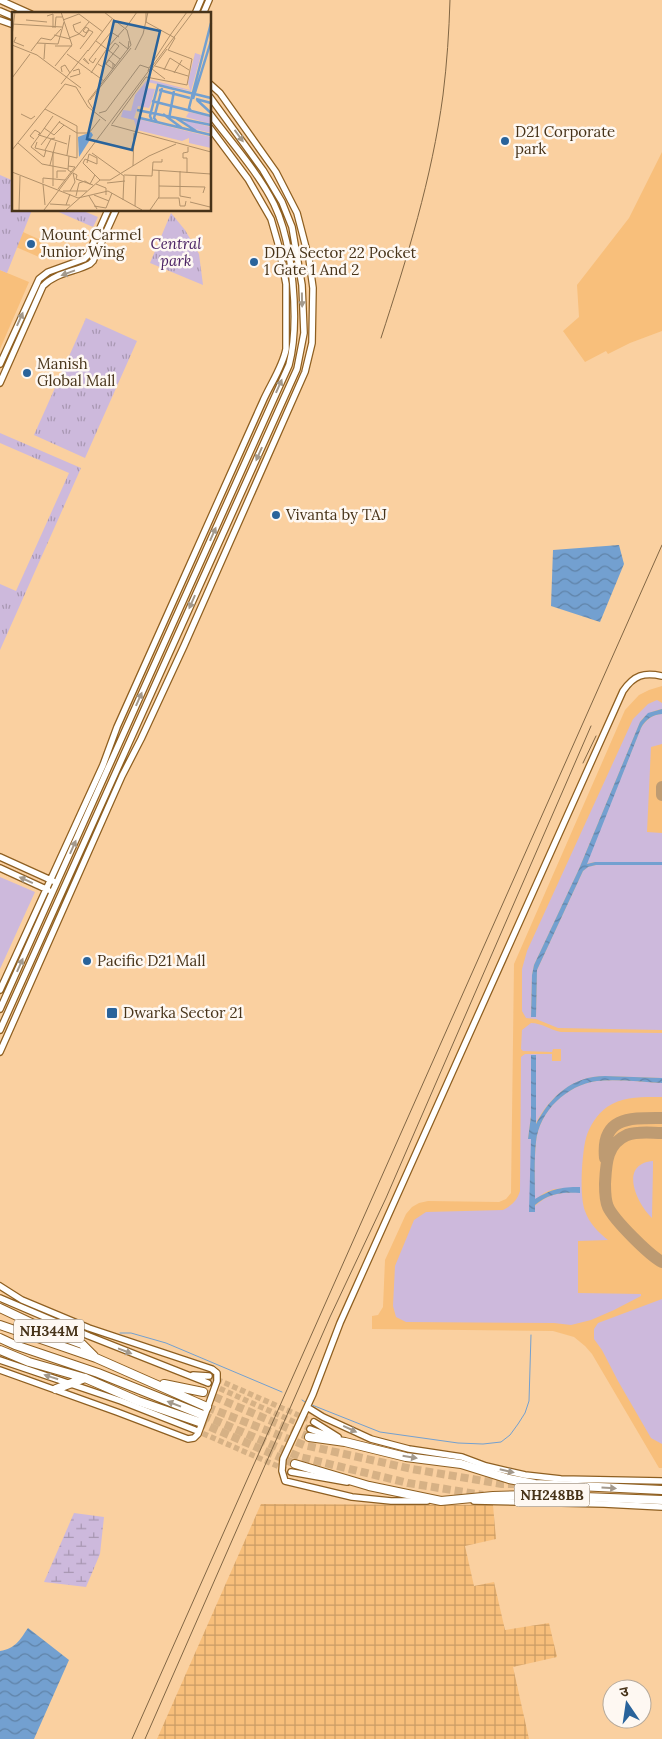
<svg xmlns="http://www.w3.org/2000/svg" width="662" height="1739" font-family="Lora,'Noto Sans Devanagari',serif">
  <defs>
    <pattern id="industrial-grid" width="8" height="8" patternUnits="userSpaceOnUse" patternTransform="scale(1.25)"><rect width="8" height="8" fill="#f8bf7b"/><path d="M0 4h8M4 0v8" fill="none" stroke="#cb9c64"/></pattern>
    <pattern id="wetland-marsh" width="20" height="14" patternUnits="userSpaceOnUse" patternTransform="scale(1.25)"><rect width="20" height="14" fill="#cdb9dc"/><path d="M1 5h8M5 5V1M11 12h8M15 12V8" fill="none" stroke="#a897b2"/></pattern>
    <pattern id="park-tufts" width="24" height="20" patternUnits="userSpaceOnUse" patternTransform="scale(1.25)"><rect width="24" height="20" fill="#cdb9dc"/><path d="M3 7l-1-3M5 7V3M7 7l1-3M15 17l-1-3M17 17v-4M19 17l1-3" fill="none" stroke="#a897b2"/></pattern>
    <pattern id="water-waves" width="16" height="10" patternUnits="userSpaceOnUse" patternTransform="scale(1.25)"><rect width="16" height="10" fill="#73a0d0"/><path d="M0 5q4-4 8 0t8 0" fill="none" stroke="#6083a8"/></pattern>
  </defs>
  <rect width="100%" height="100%" fill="#fad0a0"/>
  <!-- built -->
  <path fill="#f8bf7b" d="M662,152v179l-32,12 -22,11 -2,-3 -21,11 -22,-31 16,-14 -2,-32 52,-67z
    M23,232l22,10 -6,15 -23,-10z
    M0,270l29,12 -29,67z
    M662,686v782h-3l-67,-114 -7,-8 -11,-9 -21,-6 -181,-2v-13l6,-1 5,-8 2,-47 21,-46 6,-7 7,-4 9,-2 71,1 7,-3 5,-6 3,-229 111,-254 14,-15 10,-5z"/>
  <!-- industrial -->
  <path fill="url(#industrial-grid)" d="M261,1504l232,1 3,34 -31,7 9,40 20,-4 11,48 44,-7 8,34 -44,10 16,72h-372z"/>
  <!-- grass -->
  <path fill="#cdb9dc" d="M657,700l5,3v6c-10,2 -17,5 -22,13l-61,147 -45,96 -2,10 -1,41h5l1,-46 46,-99 5,-4 8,-2h66v165l-104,-2 -22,-9 -10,-1 -4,-7v-42l5,-18 106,-232 15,-15z
    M662,714v30l-11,3 -4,85 15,1v29h-67l-9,2 55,-136c6,-9 11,-13 21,-14z
    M0,877l35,15 -35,77z
    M531,1023c11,0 19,7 30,9l101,1v45l-57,-2c-32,0 -56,21 -70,49l1,-69 -5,-1v61l-3,23h3l4,67c16,-14 26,-13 45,-14 -20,-5 -28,-6 -45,8 0,-19 -1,-39 1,-58 3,-30 30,-57 61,-61 21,-2 44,1 65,2v14c-19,0 -39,-1 -55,10 -10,7 -18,20 -21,31 -4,15 -7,58 -1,73 4,12 13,21 23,29l-30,1v52l63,1v2l-27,14 -23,10 -20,5 -17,-2 -148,-1 -10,-5 -3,-11 2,-40 19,-46 12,-8 77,-2c9,-5 14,-9 17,-19l1,-134 4,-3h27v7h9v-12h-8l-1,3 -29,-1 -2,-2 1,-19z
    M653,1161v5l-1,52c-15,-14 -34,-54 1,-57z
    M662,1299v145l-11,-6 -33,-57 -16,-31 -8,-11v-10l4,-6z"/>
  <!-- wetland -->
  <path fill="url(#wetland-marsh)" d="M74,1513l30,4 -4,37 -14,33 -42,-5z"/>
  <!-- park -->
  <path fill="url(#park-tufts)" d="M0,175l14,6v29h18l-25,63 -7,-3z
    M54,210h27l17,7 -5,10z
    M171,213l14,17 14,24 4,31 -53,-22z
    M86,318l51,23 -52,117 -51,-23z
    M0,433l81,35 -81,182v-66l16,7 53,-118 -69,-30z"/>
  <!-- water -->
  <path fill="url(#water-waves)" d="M619,545l5,19 -24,58 -49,-16 2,-56z
    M662,709v5c-10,1 -16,5 -21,14l-54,136 8,-2h67v3h-66l-8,2 -5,4 -46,99 -1,47h-5l1,-42 2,-10 45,-96 61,-147 8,-9z
    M531,1055h5v69c14,-27 36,-48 69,-48l57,2v5c-21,-1 -44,-4 -65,-2 -30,4 -58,30 -61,61 -2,18 -1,38 -1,57 17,-10 25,-12 45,-12v6c-17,-1 -31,0 -45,12v7h-6l2,-73h-3l3,-23z
    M28,1628l41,32 -35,79h-34v-88c16,-3 19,-10 28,-23z"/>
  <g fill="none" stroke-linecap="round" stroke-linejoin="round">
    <!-- stream -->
    <path stroke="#73a0d0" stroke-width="1" d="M120,1333h11l35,10 116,49
      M302,1400l3,2
      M312,1405l68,27 78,11 25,1 18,-2 9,-7 8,-11 7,-11 4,-12 2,-66"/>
    <!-- taxiway -->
    <path stroke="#be9b72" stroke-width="12" d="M662,787v8
      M662,1133c-11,0 -24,-2 -35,2 -21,9 -21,30 -22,49 0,8 0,16 3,23 6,13 41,48 54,55
      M605,1158c-4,-42 26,-40 57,-40"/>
    <!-- secondary-tunnel -->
    <path stroke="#d6b185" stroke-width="5.5" stroke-dasharray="5.5 3" stroke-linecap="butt" d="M209,1376l105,46
      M212,1385l98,44
      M195,1430l96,42"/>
    <!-- highway-tunnel -->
    <path stroke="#d6b185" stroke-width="8" stroke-dasharray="8 4" stroke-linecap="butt" d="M203,1392l106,45
      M207,1407l97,38 108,24 90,15h24
      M203,1415l97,42 108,26 75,12
      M199,1422l96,42"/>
    <defs>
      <path id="secondary" d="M0,0l31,14
        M0,11l14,6
        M195,14l6,-14
        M203,14l6,-14
        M0,20l14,5
        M0,364l39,-85 9,-7 36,-13 4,-4 20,-45
        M0,383l43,-97c12,-13 32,-14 47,-22l3,-3 23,-51
        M0,857l53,24
        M0,868l48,22
        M0,990l103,-225 14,-38 146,-326c7,-16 20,-35 23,-52v-65l-7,-37 -8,-28 -23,-40 -38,-51
        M0,1009l289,-644c11,-42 4,-122 -15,-161 -16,-32 -43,-62 -64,-90
        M0,1030l297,-661 7,-36 -2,-48 -10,-58 -10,-25 -19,-32 -53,-73
        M0,1052l122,-276 19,-37 43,-93 121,-274 7,-29 1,-55 -4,-29 -12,-46 -21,-41 -56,-79 -10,-9
        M0,1286l22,14 67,28 123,41 5,4v8l-19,53 -4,4 -6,1 -71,-27 -117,-42
        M0,1298l89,38 119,47
        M0,1360l121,41 74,29
        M193,1375l16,1
        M307,1407l16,10 48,22 38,10 53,8 24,9 39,9 36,4 101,2
        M314,1422l24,15
        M310,1429l24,9
        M291,1472l56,10
        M427,1501h-36l-39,-4 -67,-16 -3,-10 1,-12 30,-65 27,-71 283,-632c11,-16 21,-19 39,-15
        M474,1501l130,3 58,3"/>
      <path id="highway" d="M0,1308l55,26 27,10 12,12
        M0,1325l96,33 111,49
        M0,1338l15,7 83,28 105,42
        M0,1350l29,12 56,16 53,23 61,21
        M164,1384l39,8
        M56,1389l29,-11
        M309,1437l36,5 61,15 55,7 48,15 26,5 127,6
        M295,1464l74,22 72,15 52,-5 39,-1 130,5"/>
    </defs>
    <!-- secondary casing -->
    <use href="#secondary" stroke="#8e5f21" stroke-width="8"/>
    <!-- highway casing -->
    <use href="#highway" stroke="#8e5f21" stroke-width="10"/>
    <!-- secondary -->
    <use href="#secondary" stroke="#fff" stroke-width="5.5"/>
    <!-- highway -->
    <use href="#highway" stroke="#fff" stroke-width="8"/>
    <!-- rail -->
    <path stroke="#816644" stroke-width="1" d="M381,338c26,-80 51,-160 62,-243 4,-32 6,-63 7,-95
      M583,763l13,-27
      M132,1739l530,-1194
      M145,1739l185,-422 56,-119 205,-472"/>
  </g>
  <!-- one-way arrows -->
  <defs><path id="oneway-solid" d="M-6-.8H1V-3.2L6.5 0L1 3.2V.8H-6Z" transform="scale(1.25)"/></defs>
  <g fill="#a3998c">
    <use href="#oneway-solid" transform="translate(239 136) rotate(54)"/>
    <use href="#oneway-solid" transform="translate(68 273) rotate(160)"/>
    <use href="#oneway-solid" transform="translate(302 300) rotate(89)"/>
    <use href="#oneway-solid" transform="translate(20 319) rotate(-66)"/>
    <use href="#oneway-solid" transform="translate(279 386) rotate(-66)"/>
    <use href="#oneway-solid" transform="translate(259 454) rotate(114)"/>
    <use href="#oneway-solid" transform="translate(213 534) rotate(-66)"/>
    <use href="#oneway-solid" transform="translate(192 602) rotate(114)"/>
    <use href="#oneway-solid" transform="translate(139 699) rotate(-66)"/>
    <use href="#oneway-solid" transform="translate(73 847) rotate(-66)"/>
    <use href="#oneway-solid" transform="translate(26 880) rotate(-156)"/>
    <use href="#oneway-solid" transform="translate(20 965) rotate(-66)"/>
    <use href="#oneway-solid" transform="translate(125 1351) rotate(21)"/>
    <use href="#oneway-solid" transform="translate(51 1377) rotate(-163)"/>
    <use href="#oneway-solid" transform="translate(174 1404) rotate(-159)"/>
    <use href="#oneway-solid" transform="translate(350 1429) rotate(25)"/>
    <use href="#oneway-solid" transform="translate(410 1457) rotate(9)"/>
    <use href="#oneway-solid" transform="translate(507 1471) rotate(13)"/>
    <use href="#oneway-solid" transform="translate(609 1488) rotate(3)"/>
  </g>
  <!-- markers -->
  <g fill="#29639b" stroke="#fef8f2" stroke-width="2">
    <circle cx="505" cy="141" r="5"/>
    <circle cx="31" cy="244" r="5"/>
    <circle cx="254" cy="262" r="5"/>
    <circle cx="27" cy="373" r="5"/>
    <circle cx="276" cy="515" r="5"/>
    <circle cx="87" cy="961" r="5"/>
    <rect x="106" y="1007" width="12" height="12" rx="2.5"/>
  </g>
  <g text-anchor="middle" stroke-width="5" stroke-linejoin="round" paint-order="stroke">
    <!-- shield labels -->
    <g fill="#fef8f2" stroke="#7e6e5a" stroke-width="1">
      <rect x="14" y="1319.5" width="70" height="23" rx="4"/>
      <rect x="514.5" y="1483.5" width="75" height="23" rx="4"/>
    </g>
    <g font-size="14" font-weight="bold" fill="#473319">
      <text x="49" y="1336">NH344M</text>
      <text x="552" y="1500">NH248BB</text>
    </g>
    <!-- poi labels -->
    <g font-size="15" fill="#473319" stroke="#fef8f2" text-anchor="start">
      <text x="515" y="137">D21 Corporate<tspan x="515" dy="17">park</tspan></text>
      <text x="41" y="240">Mount Carmel<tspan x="41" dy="17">Junior Wing</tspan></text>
      <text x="264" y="258">DDA Sector 22 Pocket<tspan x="264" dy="17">1 Gate 1 And 2</tspan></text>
      <text x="37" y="369">Manish<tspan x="37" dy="17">Global Mall</tspan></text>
      <text x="286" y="520">Vivanta by TAJ</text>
      <text x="97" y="966">Pacific D21 Mall</text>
      <text x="123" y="1018">Dwarka Sector 21</text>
    </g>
    <!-- park labels -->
    <g font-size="15" font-style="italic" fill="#4a2163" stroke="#fef8f2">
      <text x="176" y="249">Central<tspan x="176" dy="17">park</tspan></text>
    </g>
  </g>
  <!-- overview -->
  <g transform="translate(12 12)">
    <rect width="199" height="199" fill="#fad0a0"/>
    <path d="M183,41l6,2 -10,36 -44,-9 -1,6 9,1 -4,14 -2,5 -11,-2 -4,12 77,19v11l-22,-5v-5l-7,3 -45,-11 -3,-10 -13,-3 2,-7 8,1 4,-16 13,-16 42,11 -2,-8zM177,100l22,5v7l-25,-7zM176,109l23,6v6l-20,-5 -9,-6z" fill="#cdb9dc"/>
    <path d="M79,120l2,3 -14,22 -1,-20z" fill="#73a0d0"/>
    <path fill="none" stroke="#73a0d0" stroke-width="2.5" d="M147,78l31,8M181,87l18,-58M184,87l15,4M185,88l14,13M140,89l59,15M125,98l74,15M179,99l-2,-3 22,-85M151,102l19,14M128,106l71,17M164,106l20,13M157,107l5,-28M140,109l-2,-5 8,-31 53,13M145,110l-3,-4 8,-30"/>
    <path fill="none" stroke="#b2916a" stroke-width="1" d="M35,4l6,-2v14M14,8l21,2M51,8l16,-6 24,18M0,12l50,3M74,15l3,2 -3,4 -3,-2zM43,16l1,-11h6M113,17l12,-17M159,22l16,-22M42,23l16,4M0,24l3,-24M4,25l-2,5 10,4M57,26l10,-4 10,-12M84,29l24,18M107,30l9,7 1,-8M25,31l21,1 6,-22M0,33l25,10 44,33M43,34h17M68,37l13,-17 -4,-2 -5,7 -9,-6 -2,-6 8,-3M123,38l8,-16 5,-22M19,39l10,-13 10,2 10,-11M76,39l24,-32M55,42l37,27M84,46l-3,5 -4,-3 22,-28 8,5M32,47l1,-15M71,47l6,5 -5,-6M101,51v6l-7,-5 3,-4 6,5v1M86,52l5,3 16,-21 -4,-3 -6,8M43,54l17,-21 -11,-33M143,54l33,10M137,56l22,-34M140,57l15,-20M152,58l6,-12 19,12M50,60l-1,-5 4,-2 5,8M137,60l3,-3 13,10M79,61l17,-26 16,-18M162,61l8,-13M58,65l10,-3 -1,-5 -6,2M0,66l18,-24M49,72l27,-34M78,88l41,-52M81,97l-5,-8 43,-56 -4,-15 -23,-18M87,101l7,-2 34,-46 9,3 -1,3M9,102l10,5 4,-3M47,110l18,11h12l11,-14M100,112l34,-47 41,8 5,-26 -24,-9 7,-12 -29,-16v-10M99,113l100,27M32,116l10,7 10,-10M27,123l28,9M22,127l-4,-3 5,-6 5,3 -2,2M25,130l-2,6 42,10v-32l-32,-17M6,131l24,21 26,5M29,133l19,-24M0,138l53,-66 11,3 12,20 18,14M33,138l6,-11 4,-1M34,138l-2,7 -13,-10 22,-31M80,141l32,23 -1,24M55,143l3,-20M57,144l-1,14 3,2M85,146v6l-12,-5 -2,4 17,17M75,151l2,-9 8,4M38,153l6,-23M121,154l1,-33M141,158l58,4M168,159v25l11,2M0,160l66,26 30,-7 34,19M175,161v-15h-4v-5l5,-1v-5M112,163l28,1 1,-14h9v-3M45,166v-7h9M64,167l17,6M53,168l10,-13 -7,-1M73,169l5,3 5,-9M31,171v-5l22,2 -7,9M95,171l18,-2M31,172l2,21M84,172l10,4v7M41,174v-34M147,174l46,1 -2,6M51,179h24M58,179l5,-9 -2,-9 4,2 -1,4M58,182l-4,11h4M82,183l15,6M64,184l3,-13 6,-2M77,184l8,13M146,186h21l1,8h5l1,-5M178,190l20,5M38,192l16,1M82,194l12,2 6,-15M123,194l1,-30M7,198l1,-34M32,198l149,-198M54,198l34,-30h10l39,-24 27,-12M138,198l9,-13v-27"/>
    <path fill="#29639b" fill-opacity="0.15" stroke="#29639b" stroke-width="2.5" d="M102,9l46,10 -28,119 -45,-11z"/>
    <rect width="199" height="199" fill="none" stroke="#473319" stroke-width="2.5"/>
  </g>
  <!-- north arrow -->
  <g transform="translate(627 1704) rotate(347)"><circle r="24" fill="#fef8f2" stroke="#b5a99b"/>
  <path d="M0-4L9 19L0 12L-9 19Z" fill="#29639b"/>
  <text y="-8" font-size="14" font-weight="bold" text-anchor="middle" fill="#473319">उ</text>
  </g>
</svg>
